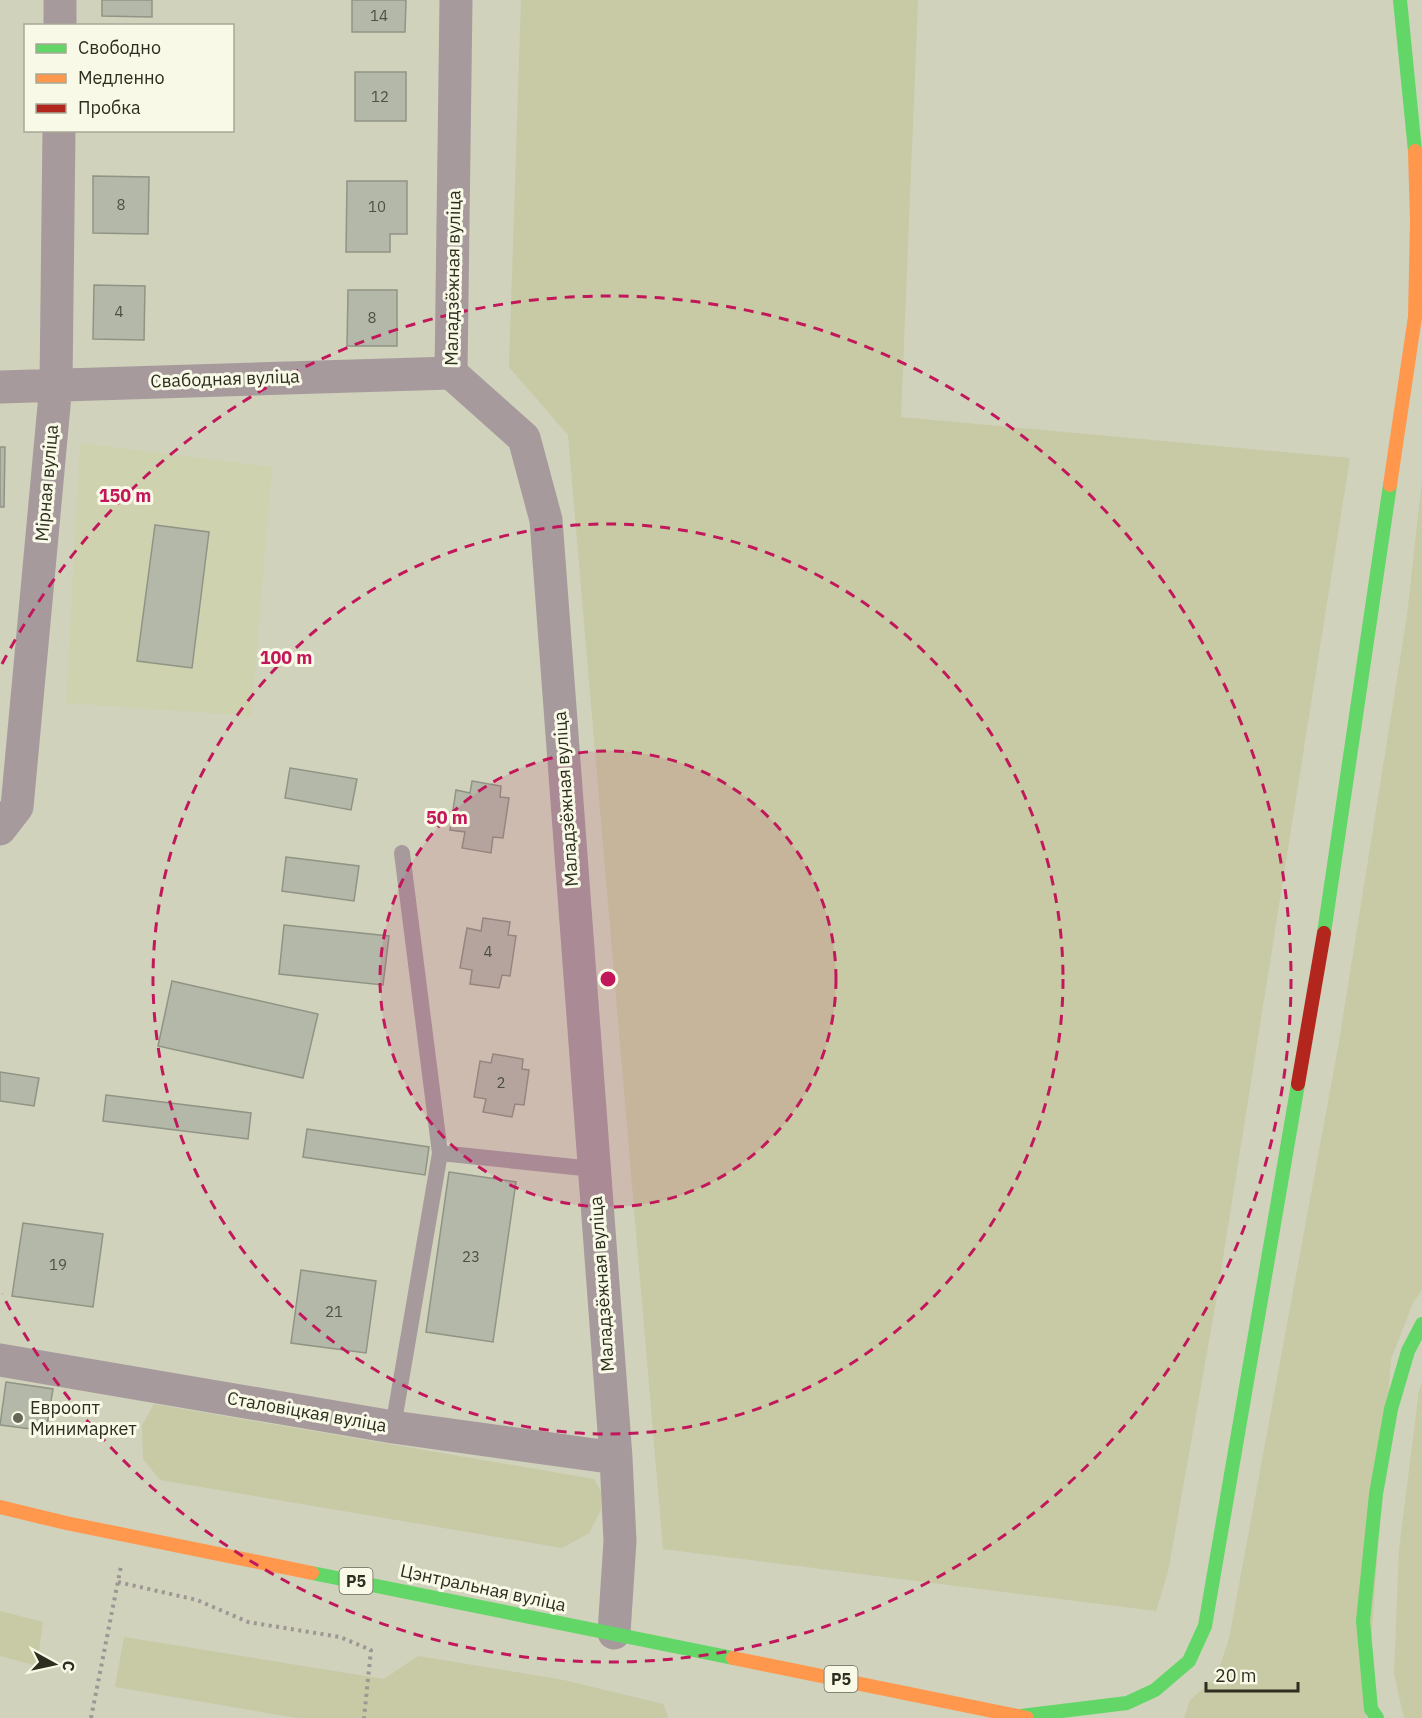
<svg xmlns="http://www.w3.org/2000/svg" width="1422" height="1718" font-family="'IBM Plex Sans',sans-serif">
  <rect width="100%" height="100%" fill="#d0d2bc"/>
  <!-- built -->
  <path fill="#cfd2af" d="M80,443l192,24 -21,249 -185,-13z"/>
  <!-- green -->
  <path fill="#c7caa4" d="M521,0h397l-17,417 449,41 -133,838 -49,276 -12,39 -493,-62 -95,-1114 -59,-68z
    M1422,480v810l-9,13 -22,56 -25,359h-182l6,-18 26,-23 13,-38 110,-597 68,-426z
    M1422,1382v336h-18l-10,-44 5,-125 20,-158z
    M154,1404l440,75 7,13v18l-12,23 -27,15 -402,-68 -17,-21 -1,-34z
    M0,1611l43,11 -6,44 -37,-10z
    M124,1637l260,42 34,-23 146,24 99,24 5,12v2h-371l-182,-31z"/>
  <!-- building -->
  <path fill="#b3b8a8" stroke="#909484" stroke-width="1.5" d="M102,0h50v17l-50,-1z
    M352,0h54l-1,32h-53z
    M355,72h51v49h-51z
    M93,176l56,1 -1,57 -55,-1z
    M347,181h60v53h-17v18h-44z
    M94,285l51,1 -1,54 -51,-1z
    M348,290h49v56h-50z
    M0,447h5l-1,60h-4z
    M155,525l54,7 -17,136 -55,-7z
    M290,768l67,11 -6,31 -66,-12z
    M472,781l29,5 -1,11 9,1 -6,40 -10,-1 -2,16 -29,-5 3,-16 -15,-2 6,-40 14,3z
    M286,857l73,9 -5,35 -72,-10z
    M483,918l27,4 -2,13 8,1 -6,40 -8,-1 -3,13 -29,-4 2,-14 -12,-2 7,-40 14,3z
    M284,925l105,11 -6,49 -104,-11z
    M172,981l146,33 -15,64 -145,-32z
    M493,1054l30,5 -1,10 7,1 -5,35 -9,-1 -3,13 -29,-5 3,-13 -12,-2 6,-36 11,2z
    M0,1072l39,6 -5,28 -34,-5z
    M106,1095l145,18 -3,26 -145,-18z
    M307,1129l122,18 -4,28 -122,-18z
    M449,1172l67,10 -23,160 -67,-10z
    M23,1223l80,11 -10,73 -81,-11z
    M301,1270l75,11 -10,72 -75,-10z
    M6,1382l47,7 -7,42 -46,-6z"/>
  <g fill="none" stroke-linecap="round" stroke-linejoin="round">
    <!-- path -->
    <path stroke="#9e9693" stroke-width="4" stroke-dasharray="3 4.5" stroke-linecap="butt" d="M118,1582l79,18 51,22 92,15 31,13 -7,68
      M91,1718l30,-152"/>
    <!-- lane -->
    <path stroke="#a79a9d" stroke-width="16" d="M402,853l38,300 153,16
      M393,1427l47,-274"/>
    <!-- street -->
    <path stroke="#a79a9d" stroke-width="33" d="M456,0l-5,373 73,65 22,82 70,938 4,83 -6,92
      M60,26v-26
      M0,387l451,-14
      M0,829l17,-22 39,-423 3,-254
      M0,1360l393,67 223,31"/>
    <!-- fast -->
    <path stroke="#63d668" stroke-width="14" d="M1400,0l15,151
      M1324,933l66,-448
      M312,1573l421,85
      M1021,1716l106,-13 28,-13 34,-29 16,-35 93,-542
      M1377,1718l-6,-9 -8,-88 13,-127 15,-85 17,-58 14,-27"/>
    <!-- slow -->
    <path stroke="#ff974d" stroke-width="14" d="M1390,485l25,-168 2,-96 -2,-70
      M0,1507l66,16 246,50
      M733,1658l294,60"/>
    <!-- jam -->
    <path stroke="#b3261e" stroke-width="14" d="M1298,1084l26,-151"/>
  </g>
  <!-- distance rings -->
  <circle cx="608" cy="979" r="228" fill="#c2185b" fill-opacity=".12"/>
  <g fill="none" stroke="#c2185b" stroke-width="3" stroke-dasharray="10 8">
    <circle cx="608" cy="979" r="228"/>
    <circle cx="608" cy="979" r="455"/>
    <path d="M2 664A683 683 0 1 1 2 1294"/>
  </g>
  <!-- markers -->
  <circle fill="#666756" stroke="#f8f9e6" stroke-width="2" cx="18" cy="1418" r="6"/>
  <g text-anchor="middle" stroke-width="6" stroke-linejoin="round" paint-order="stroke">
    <!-- number labels -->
    <g font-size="15" fill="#4e5041">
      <text x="379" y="21">14</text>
      <text x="380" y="102">12</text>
      <text x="121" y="210">8</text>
      <text x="377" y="212">10</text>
      <text x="119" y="317">4</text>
      <text x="372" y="323">8</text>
      <text x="488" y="957">4</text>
      <text x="501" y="1088">2</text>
      <text x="471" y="1262">23</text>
      <text x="58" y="1270">19</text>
      <text x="334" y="1317">21</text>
    </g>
    <!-- shield labels -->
    <g fill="#f8f9e6" stroke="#6a6b5b" stroke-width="1.5">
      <rect x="339.5" y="1568" width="33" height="26" rx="4.5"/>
      <rect x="824.5" y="1666" width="33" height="26" rx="4.5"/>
    </g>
    <g font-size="16" font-weight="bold" fill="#2d2e1f">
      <text x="356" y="1587">Р5</text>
      <text x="841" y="1685">Р5</text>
    </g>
    <!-- street labels -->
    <g font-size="18" fill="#2d2e1f" stroke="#f8f9e6">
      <text transform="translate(453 278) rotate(-89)" y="6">Маладзёжная вуліца</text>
      <text transform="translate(225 379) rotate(-2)" y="6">Свабодная вуліца</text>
      <text transform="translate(47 483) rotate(-85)" y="6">Мірная вуліца</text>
      <text transform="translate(566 799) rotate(-94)" y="6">Маладзёжная вуліца</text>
      <text transform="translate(602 1284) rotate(-94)" y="6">Маладзёжная вуліца</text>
      <text transform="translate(307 1412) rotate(10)" y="6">Сталовіцкая вуліца</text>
      <text transform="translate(483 1588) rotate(12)" y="6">Цэнтральная вуліца</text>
    </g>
    <!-- poi labels -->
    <g font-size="18" fill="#2d2e1f" stroke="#f8f9e6" text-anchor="start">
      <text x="30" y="1414">Евроопт<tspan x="30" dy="21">Минимаркет</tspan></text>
    </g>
  </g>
  <circle cx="608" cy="979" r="9" fill="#c2185b" stroke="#f8f9e6" stroke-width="3"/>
  <g font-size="18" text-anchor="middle" font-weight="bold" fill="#c2185b" stroke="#f8f9e6" stroke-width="6" stroke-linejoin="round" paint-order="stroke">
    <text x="125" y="502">150 m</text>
    <text x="286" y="664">100 m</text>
    <text x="447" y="824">50 m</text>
  </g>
  <!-- legend -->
  <rect x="24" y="24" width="210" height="108" fill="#f8f9e6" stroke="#a7a896" stroke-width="1.5"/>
  <rect x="36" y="44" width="30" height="9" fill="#63d668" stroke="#a7a896" stroke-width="1.5"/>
  <text x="78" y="54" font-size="18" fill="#2d2e1f">Свободно</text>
  <rect x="36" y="74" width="30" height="9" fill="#ff974d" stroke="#a7a896" stroke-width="1.5"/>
  <text x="78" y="84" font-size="18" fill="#2d2e1f">Медленно</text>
  <rect x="36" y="104" width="30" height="9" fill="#b3261e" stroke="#a7a896" stroke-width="1.5"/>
  <text x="78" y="114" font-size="18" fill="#2d2e1f">Пробка</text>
  <!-- north arrow -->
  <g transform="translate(54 1664) rotate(98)" stroke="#f8f9e6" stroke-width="4.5" paint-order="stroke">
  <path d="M0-4.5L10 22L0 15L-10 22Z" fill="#2d2e1f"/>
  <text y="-9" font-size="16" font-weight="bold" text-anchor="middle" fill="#2d2e1f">С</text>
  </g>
  <!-- scale -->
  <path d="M1206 1682v9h92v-9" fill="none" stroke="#2d2e1f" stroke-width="3"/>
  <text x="1215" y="1682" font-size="18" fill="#2d2e1f" stroke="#f8f9e6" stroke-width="4.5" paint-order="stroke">20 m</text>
</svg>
